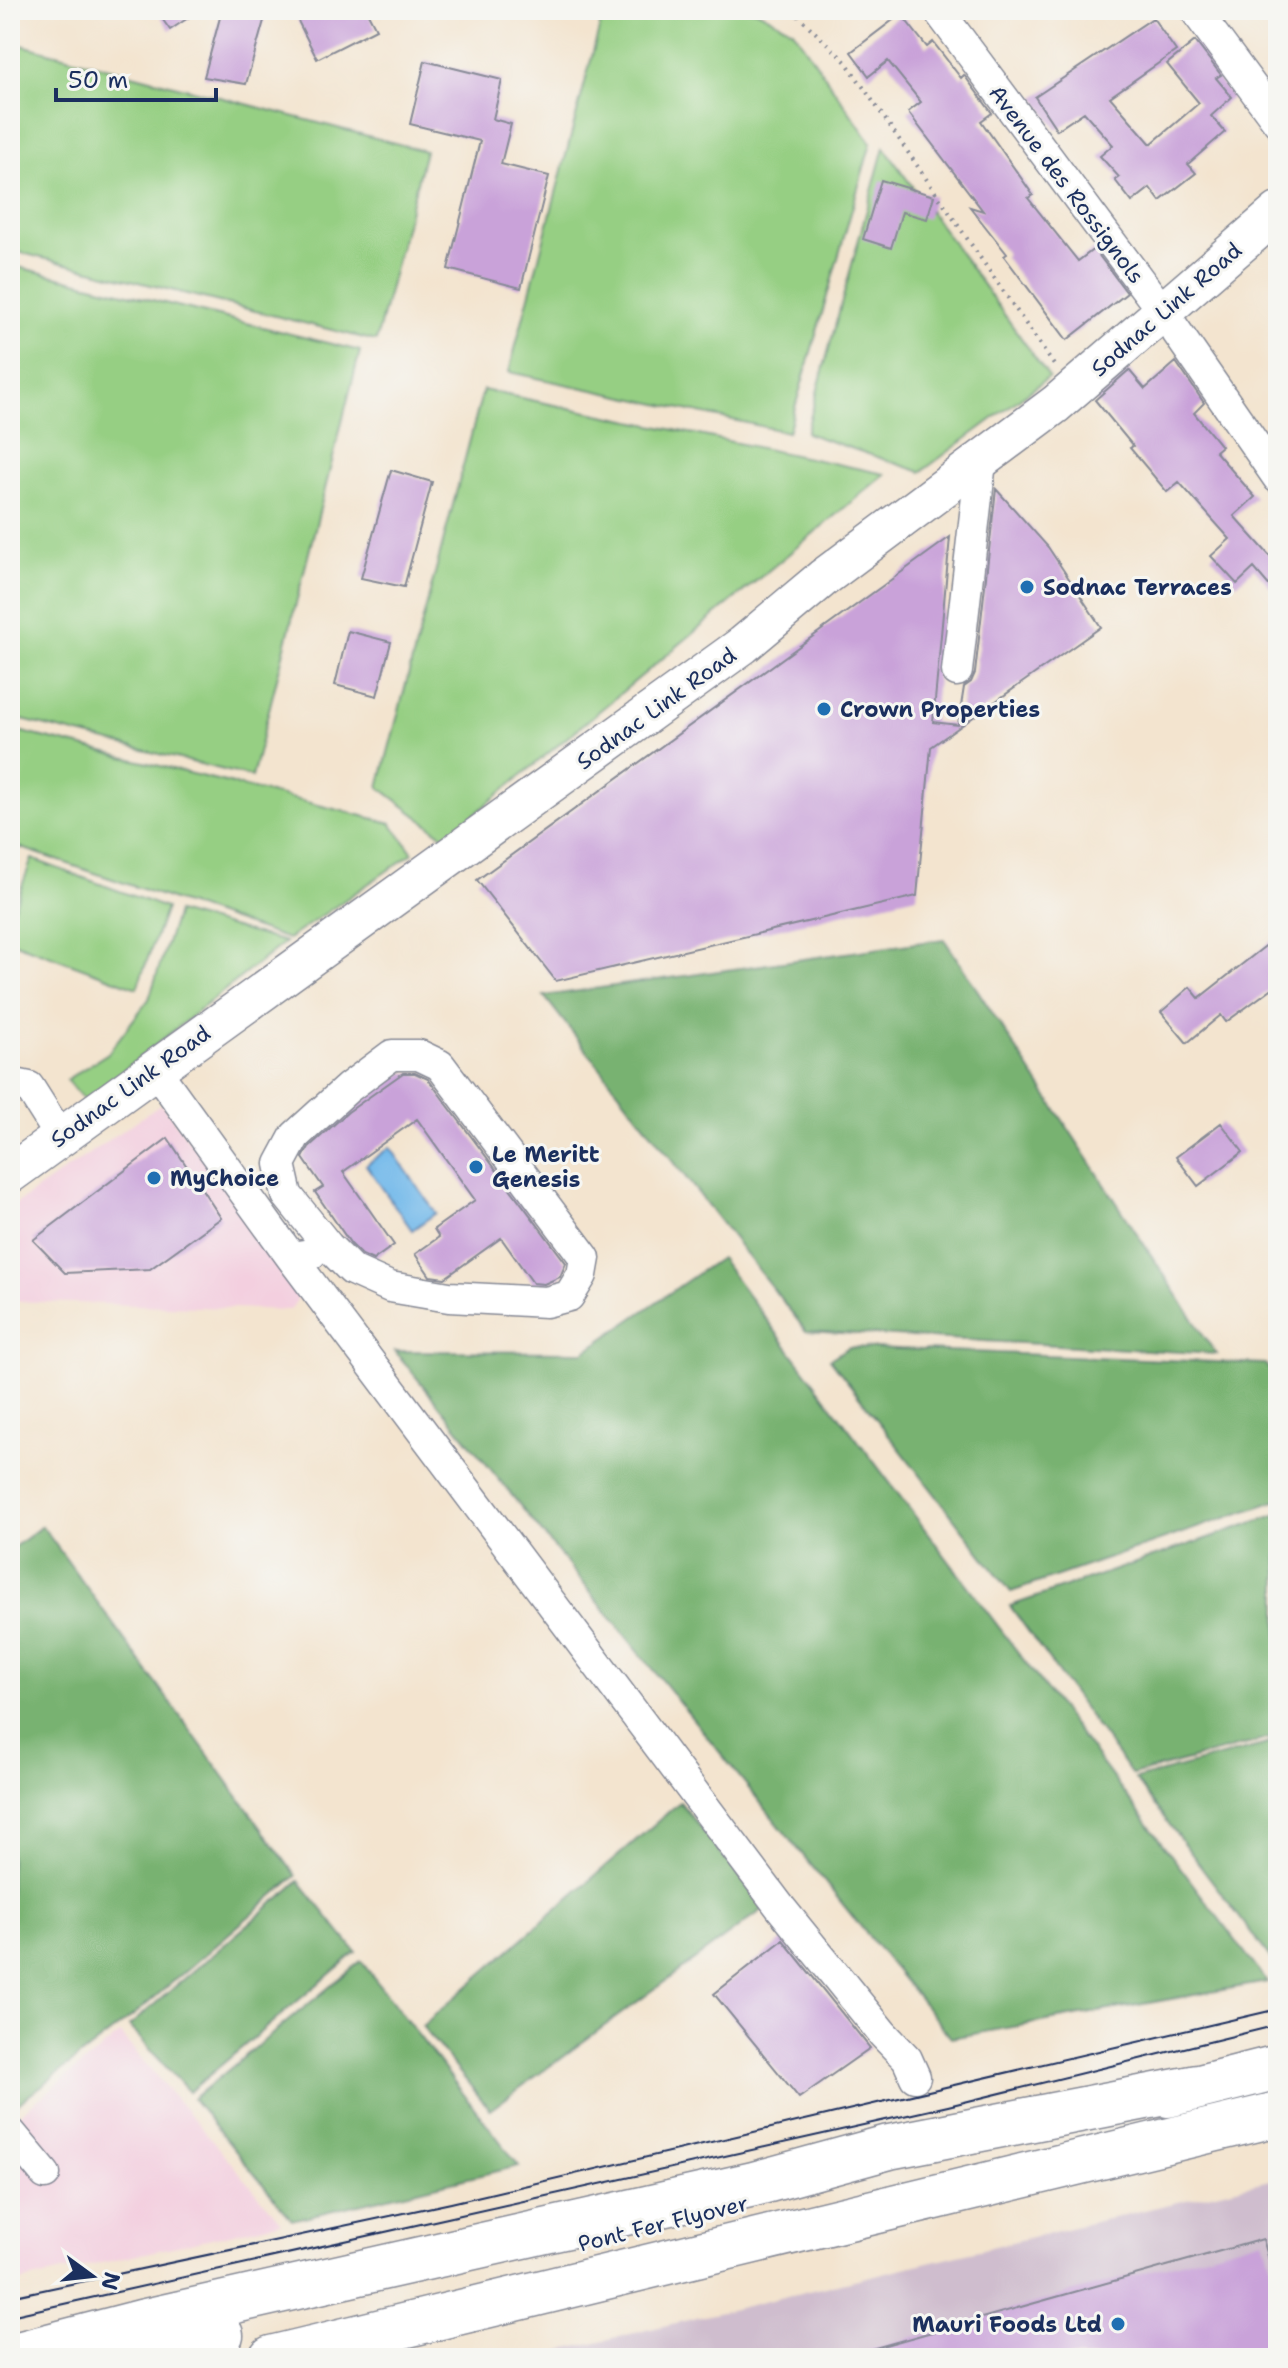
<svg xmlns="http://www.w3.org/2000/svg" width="1288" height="2368" font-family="'Shantell Sans',sans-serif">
  <rect width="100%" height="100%" fill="#f6f6f2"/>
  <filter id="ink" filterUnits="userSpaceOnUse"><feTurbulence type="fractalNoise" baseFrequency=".0125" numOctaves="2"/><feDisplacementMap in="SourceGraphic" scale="16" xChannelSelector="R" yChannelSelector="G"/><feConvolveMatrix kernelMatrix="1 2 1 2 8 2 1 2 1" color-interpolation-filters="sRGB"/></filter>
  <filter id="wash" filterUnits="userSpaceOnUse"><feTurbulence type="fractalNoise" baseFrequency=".006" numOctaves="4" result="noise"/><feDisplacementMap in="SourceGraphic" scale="32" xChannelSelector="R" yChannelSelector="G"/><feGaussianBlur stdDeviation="1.8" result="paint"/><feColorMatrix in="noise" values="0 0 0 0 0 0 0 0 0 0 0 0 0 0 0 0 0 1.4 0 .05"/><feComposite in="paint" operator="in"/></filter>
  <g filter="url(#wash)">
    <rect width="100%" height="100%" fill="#f3e4cf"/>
    <!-- built -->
    <path fill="#f3cfdf" d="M161,1104l124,163 13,21 -1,12 -7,10 -280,-9v-93z
      M120,2034l162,188 -272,62v-172l6,5z"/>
    <!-- industrial -->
    <path fill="#cfbdce" d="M1278,2178v180h-748z"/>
    <!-- green -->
    <path fill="#96cf83" stroke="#587f70" stroke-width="2" d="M604,10h152l37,20 78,113 -83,289 -279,-60z
      M10,42l415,109 -49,190 -366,-91z
      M884,147l165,230 -128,95 -115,-39z
      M10,265l350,86 -108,426 -242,-60z
      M483,390l402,84 -439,364 -67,-51z
      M10,729l381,94 22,30 -125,86 -278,-95z
      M32,859l134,49 -29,80 -127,-47v-23z
      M177,912l108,30 -200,159 -19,-21 42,-27 41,-54z"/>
    <!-- forest -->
    <path fill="#78b271" stroke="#4a7068" stroke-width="2" d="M944,939l272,415 -410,-23 -262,-335z
      M720,1258l547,724 -316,56 -556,-687 189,1z
      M849,1347l416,17 13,17v119l-267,92 -181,-233z
      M1278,1514v222l-146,39 -122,-169z
      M42,1526l254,350 -156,134 -126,97 -4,-4v-553z
      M1278,1741v227l-143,-189z
      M680,1802l85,106 -275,202 -68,-84z
      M299,1881l57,71 -167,140 -60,-66z
      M361,1961l158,205 -227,54 -99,-121z"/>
    <!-- water -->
    <path fill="#73b9ea" stroke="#4774a4" stroke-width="2" d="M390,1147l46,66 -24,17 -46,-65z"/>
    <g id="blocks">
      <!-- building -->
      <path fill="#c9a2d9" d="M156,10h44l-30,20z
        M222,10h45l-21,74 -42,-7z
        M305,10h61l10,19 -59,30 -22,-44z
        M901,14l26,33 6,-5 28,36 3,-3 28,38 -11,8 52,74 -5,3 50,63 16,-12 33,44 -60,47 -63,-84 3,-2 -37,-47 13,4 -75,-99 13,-10 -33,-41 -19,15 -18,-24z
        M1153,18l23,33 -66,46 41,47 48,-41 -32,-39 28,-23 26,34 -5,3 16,19 -21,19 14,16 -37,32 8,9 -36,28 -10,-13 -18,14 -17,-22 4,-3 -19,-21 13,-11 -29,-33 -27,18 -22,-33z
        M425,61l77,19 -9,39 18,5 -10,40 48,12 -28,112 -73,-19 32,-128 -70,-17z
        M881,180l53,16 -7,23 -25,-7 -11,36 -28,-9z
        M1176,362l28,41 -10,10 27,33 -6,5 40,46 -21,19 44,49v31l-24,-28 -17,16 -26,-28 19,-17 -51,-57 -12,10 -37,-44 3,-2 -38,-46 34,-30 16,19z
        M391,470l41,12 -28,105 -43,-9z
        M996,489l52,58 53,80 -170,120 -14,149 -361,85 -79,-101 473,-343 -17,185 25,3 6,-38 7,-5 4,-9z
        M348,631l43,11 -14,54 -42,-11z
        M1278,936v48l-52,38 -5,-7 -34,28 -26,-31 29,-25 9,11z
        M403,1073h12l13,6 138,184 -6,14 -16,7 -11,-1 -32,-45 -56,40 -15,-2 -15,-22 24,-17 -5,-8 41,-29 -58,-81 -74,53 51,73 -21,15 -11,-5 -11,-11 -36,-52 8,-5 -20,-29 6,-11 39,-35z
        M1221,1123l22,29 -45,34 -22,-29z
        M168,1138l53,80 -71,51 -85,4 -32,-33z
        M783,1940l87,108 -71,50 -85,-104z
        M1263,2239l15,52v67h-421v-5z"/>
    </g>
  </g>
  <g filter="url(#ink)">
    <use href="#blocks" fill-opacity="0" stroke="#878a96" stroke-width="2"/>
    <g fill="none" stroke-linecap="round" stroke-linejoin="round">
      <defs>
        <path id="minor" d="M938,10l225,302 115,166
          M1195,10l83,112
          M957,671l24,-209
          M392,1055h27l21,10 145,193 -3,17 -13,21 -23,6 -97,-5 -59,-10 -38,-17 -24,-24 -41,-51 -7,-31 15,-28 53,-48z
          M155,1069l136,188 20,-3
          M10,1083l19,4 31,49
          M291,1257l489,650 103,127 24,25 8,18
          M10,2132l35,42"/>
        <path id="major" d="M10,1174l733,-529 80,-67 233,-174 222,-192"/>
        <path id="highway" d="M1168,2095l110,-28
          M10,2356l131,-34 613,-138 135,-37 308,-60
          M128,2358l93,-23
          M271,2358l1007,-244"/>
      </defs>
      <!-- minor casing -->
      <use href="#minor" stroke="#878a96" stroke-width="33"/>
      <!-- major casing -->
      <use href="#major" stroke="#878a96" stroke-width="41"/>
      <!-- highway casing -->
      <use href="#highway" stroke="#878a96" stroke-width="47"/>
      <!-- path -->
      <path stroke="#878a96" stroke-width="4" stroke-dasharray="2 6" stroke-linecap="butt" d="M792,10l54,52 210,306"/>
      <!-- minor -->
      <use href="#minor" stroke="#fff" stroke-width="30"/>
      <!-- major -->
      <use href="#major" stroke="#fff" stroke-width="38"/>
      <!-- highway -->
      <use href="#highway" stroke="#fff" stroke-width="44"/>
      <!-- tram -->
      <path stroke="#1b2f5e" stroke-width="2" d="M10,2297l441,-94 827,-194
        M10,2316l938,-210 330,-81"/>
    </g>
  </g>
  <!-- markers -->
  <g fill="#1f6fb2" stroke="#f6f6f2" stroke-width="3">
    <circle cx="1027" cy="587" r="8"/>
    <circle cx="824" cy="709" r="8"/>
    <circle cx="476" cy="1167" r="8"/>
    <circle cx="154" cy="1178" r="8"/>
    <circle cx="1118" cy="2324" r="8"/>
  </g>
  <g text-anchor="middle" stroke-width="6" stroke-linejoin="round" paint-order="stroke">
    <!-- street labels -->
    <g font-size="22" fill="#1b2f5e" stroke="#f6f6f2">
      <text transform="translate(1067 184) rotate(53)" y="8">Avenue des Rossignols</text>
      <text transform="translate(1166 309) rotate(-41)" y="8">Sodnac Link Road</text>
      <text transform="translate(656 708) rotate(-36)" y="8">Sodnac Link Road</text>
      <text transform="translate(130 1086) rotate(-36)" y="8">Sodnac Link Road</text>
      <text transform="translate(663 2223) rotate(-14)" y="8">Pont Fer Flyover</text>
    </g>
    <!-- poi labels -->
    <g font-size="22" font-weight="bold" fill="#1b2f5e" stroke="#f6f6f2" text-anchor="start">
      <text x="1043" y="595">Sodnac Terraces</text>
      <text x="840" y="717">Crown Properties</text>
      <text x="492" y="1162">Le Meritt<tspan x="492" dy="25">Genesis</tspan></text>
      <text x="170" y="1186">MyChoice</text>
      <text x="1102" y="2332" text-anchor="end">Mauri Foods Ltd</text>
    </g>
  </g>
  <!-- margin -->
  <rect width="1288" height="2368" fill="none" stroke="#f6f6f2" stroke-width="40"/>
  <!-- north arrow -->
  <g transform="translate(92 2276) rotate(105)" stroke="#f6f6f2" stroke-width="6" paint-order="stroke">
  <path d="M0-6L14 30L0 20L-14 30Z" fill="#1b2f5e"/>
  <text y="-12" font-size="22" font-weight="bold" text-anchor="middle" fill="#1b2f5e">N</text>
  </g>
  <!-- scale -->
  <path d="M56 88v12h160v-12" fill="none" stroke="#1b2f5e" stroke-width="4"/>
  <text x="68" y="88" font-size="24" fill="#1b2f5e" stroke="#f6f6f2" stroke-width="6" paint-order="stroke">50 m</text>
</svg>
